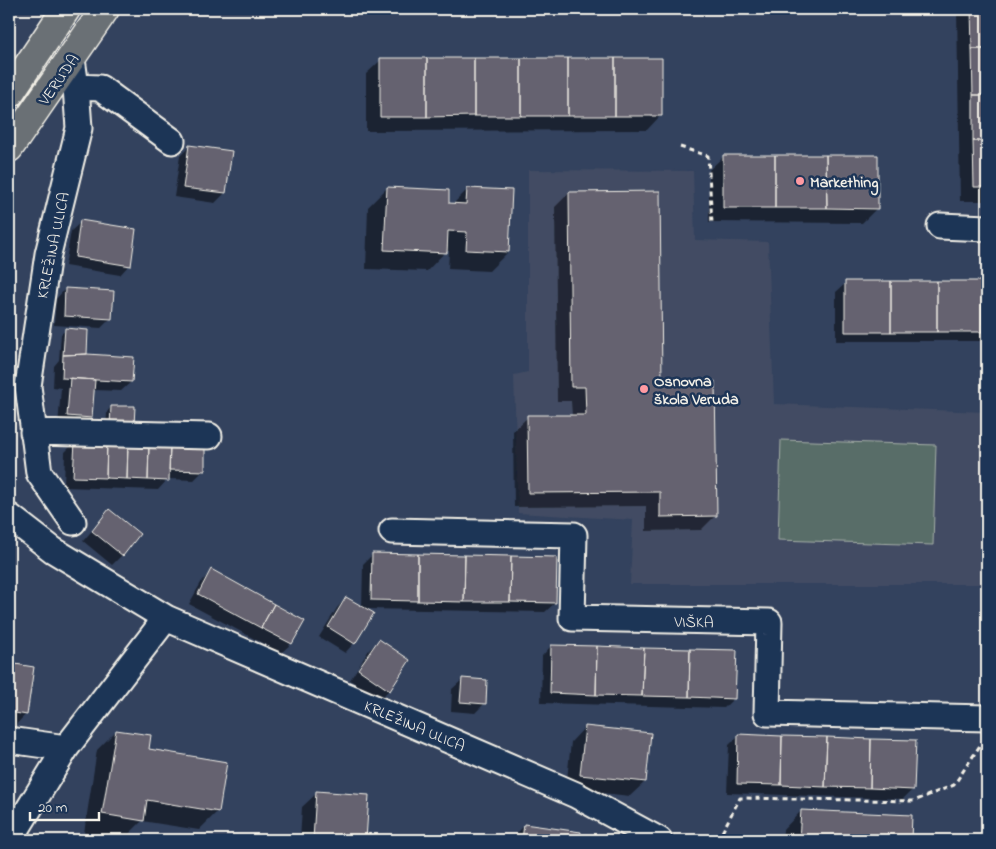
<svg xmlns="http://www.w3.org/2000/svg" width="996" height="849" font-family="'Indie Flower',sans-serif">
  <rect width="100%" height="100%" fill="#33425e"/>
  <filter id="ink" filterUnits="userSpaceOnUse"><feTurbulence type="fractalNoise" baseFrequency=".02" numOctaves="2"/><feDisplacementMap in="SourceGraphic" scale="10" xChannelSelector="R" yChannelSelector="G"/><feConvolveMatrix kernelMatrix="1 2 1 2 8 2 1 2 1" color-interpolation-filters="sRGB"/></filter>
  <g filter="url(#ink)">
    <!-- built -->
    <path fill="#424c63" d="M528,170l165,1 2,69 73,2 6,162 211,8 2,172h-357l3,-64 -115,-7 -4,-138 14,-3z"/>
    <!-- grass -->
    <path fill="#586d68" stroke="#a6afa8" d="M781,440l155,5 -3,100 -155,-5z"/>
    <!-- shadow -->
    <path fill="#0007" d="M957,9h30v192h-27z
      M381,60l280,55 -14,15 -281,1v-57z
      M189,147l36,46 -10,10 -41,-6 6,-41z
      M724,156l153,52 -15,15 -153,-1v-52z
      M387,188l65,17 16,-16 40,63 -19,19 -41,-2 1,-18h-3l-19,20 -61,-2 2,-62z
      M569,193l92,190 55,132 -15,15 -55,1v-25l-132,1 -1,-76 15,-14 44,-1 -1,-15h-14l-2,-194z
      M81,222l48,43 -9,10 -55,-9 6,-35z
      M846,283h141v58h-151v-49z
      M65,289l46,29 -10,10 -47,-3 2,-26z
      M66,330l20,25 45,27 -10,9 -28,-1 -2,28 -10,10 -23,-2 3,-38 -8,-1 1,-21 5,-6 2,-26z
      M111,407h22l-27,23 1,-18z
      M75,442l128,29 -9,9 -26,-1 -10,11 -94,-3 1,-35z
      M109,511l13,44 -10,10 -29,-24z
      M373,554l182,49 -10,9 -181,-3 -10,34 -9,10 -26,-16 18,-29 9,-10 16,10 1,-44z
      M212,571l91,50 -12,23 -10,9 -92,-49 13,-23z
      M379,641l10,49 -10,10 -29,-20 19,-30z
      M551,646l183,52 -10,10 -183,-5 1,-47z
      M9,664l23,4 -6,46 -17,18z
      M462,680l22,24 -9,9 -24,-2 1,-22z
      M585,727l60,55 -15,14 -64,-7 5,-47z
      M116,731l31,19 71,61 -19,19 -57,-9 -18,18 -40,-6 13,-83z
      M739,735l174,54 -10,10 -176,-6 2,-48z
      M317,793l51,3 -3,44h-65l2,-33z
      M801,811l110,5 -1,24h-128l1,-10z
      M525,825l54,8 -1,7h-64l1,-5z"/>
    <!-- building -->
    <path fill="#656270" stroke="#f4f1e8" d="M971,9h16v40h-15z
      M972,49h15v46h-14z
      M380,58h47v59h-47z
      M427,58h47v58l-47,1z
      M474,58h47v58h-47z
      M521,58h47v58h-47z
      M568,58h47v58h-47z
      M615,58h47v58h-47z
      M973,95h14v46h-14z
      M973,141h14v46h-13z
      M189,145l43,6 -6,42 -43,-5z
      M723,155h52v53h-52z
      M775,155h51l1,53h-52z
      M826,155h52v54l-51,-1z
      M387,187l62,3v13l17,1 1,-16 45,2 -3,62 -43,-2 1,-18 -19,-1 -1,22 -63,-3z
      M660,191l2,191 53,-1 2,135 -57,1v-25l-132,1 -1,-78h59l-1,-28h-14l-2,-195z
      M80,220l56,9 -5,37 -56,-9z
      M845,281h46v51h-46z
      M891,281h46v51h-46z
      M937,281h45v51h-45z
      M982,281h5v51h-5z
      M65,288l49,3 -2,28 -48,-3z
      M65,328l23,2 -1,24 -24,1z
      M87,354l47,3 -2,25 -70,-4 1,-23z
      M70,378l25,2 -3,38 -25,-2z
      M111,406h24l-1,20h-24z
      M75,441l32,1 -1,36 -33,-1z
      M107,442l21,1 -1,36 -21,-1z
      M128,443l21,1 -1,36 -21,-1z
      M149,444l21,1 -1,36 -21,-1z
      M170,445l35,1v25l-36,-1z
      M109,509l31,25 -17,22 -31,-25z
      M372,553l46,1v47l-47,-1z
      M418,554l47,1 -1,47 -46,-1z
      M465,555l46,1 -1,46h-46z
      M511,556l46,1 -1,46 -46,-1z
      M211,569l63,35 -13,24 -63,-34z
      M346,597l28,16 -19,31 -27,-17z
      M274,604l31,17 -13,23 -31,-16z
      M379,639l31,21 -20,31 -32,-22z
      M551,645l46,1 -1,49 -46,-2z
      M597,646l47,2 -2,48 -46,-1z
      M644,648l46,1 -1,48 -47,-1z
      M690,649l47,1 -2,49 -46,-2z
      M9,663l25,4 -7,48 -18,-3z
      M462,678l25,2 -1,24 -26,-2z
      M585,726l66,7 -5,49 -66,-7z
      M116,730l35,5 -2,14 78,13 -8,50 -72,-12 -3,21 -42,-7z
      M738,734l44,2 -1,49 -44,-1z
      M782,736l45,1 -2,50 -44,-2z
      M827,737l44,2 -1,49 -45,-1z
      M871,739l45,1 -2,50 -44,-2z
      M316,791l53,4 -3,45h-53z
      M801,810l111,5 -1,25h-112z
      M524,824l57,8 -1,8h-58z"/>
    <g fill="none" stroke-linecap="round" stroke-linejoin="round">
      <defs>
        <path id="minor" d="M72,59l4,28 3,41 -31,126 -20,132 11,87 34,49
          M76,87l24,1 72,53
          M940,226l47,2
          M33,432l176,4
          M9,516l44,34 113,68 410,177 83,45
          M392,531l182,4 -2,83 197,4 -2,91 220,5
          M9,740l57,8
          M10,840l56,-92 100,-130"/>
        <path id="major" d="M9,94l57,-85
          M9,148l96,-139"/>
      </defs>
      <!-- minor casing -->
      <use href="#minor" stroke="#f4f1e8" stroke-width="29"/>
      <!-- major casing -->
      <use href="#major" stroke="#f4f1e8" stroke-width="31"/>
      <!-- path -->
      <path stroke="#f4f1e8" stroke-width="3" stroke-dasharray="5 4" stroke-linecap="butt" d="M680,147l28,9 4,67
        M718,840l22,-42 174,3 40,-16 29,-44"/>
      <!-- minor -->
      <use href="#minor" stroke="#1d3557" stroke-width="25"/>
      <!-- major -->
      <use href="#major" stroke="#6a7074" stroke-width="28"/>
    </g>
  </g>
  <!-- markers -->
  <g fill="#ff9aa2" stroke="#1d3557" stroke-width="2">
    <circle cx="800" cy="181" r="5"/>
    <circle cx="644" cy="389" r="5"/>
  </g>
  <g text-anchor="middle" stroke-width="5" stroke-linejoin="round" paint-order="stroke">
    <!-- street labels -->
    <g font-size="16" fill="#f4f1e8" stroke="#1d3557">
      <text transform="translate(58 79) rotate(-55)" y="6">VERUDA</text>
      <text transform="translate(52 245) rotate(-78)" y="6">KRLEŽINA ULICA</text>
      <text transform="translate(694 621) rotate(1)" y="6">VIŠKA</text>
      <text transform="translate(415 725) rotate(23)" y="6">KRLEŽINA ULICA</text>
    </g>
    <!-- poi labels -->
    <g font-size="16" font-weight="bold" fill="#f4f1e8" stroke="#1d3557" text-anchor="start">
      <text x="810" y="187">Markething</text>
      <text x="654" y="386">Osnovna<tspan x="654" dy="18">škola Veruda</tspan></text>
    </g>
  </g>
  <!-- margin -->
  <rect width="996" height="849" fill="none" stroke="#1d3557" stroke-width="30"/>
  <rect x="15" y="15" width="966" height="819" fill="none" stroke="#f4f1e8" stroke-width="2" filter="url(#ink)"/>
  <!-- scale -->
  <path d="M30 812v8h69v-8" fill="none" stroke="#f4f1e8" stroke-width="2.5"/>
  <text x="38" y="812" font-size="15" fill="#f4f1e8" stroke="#1d3557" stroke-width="4" paint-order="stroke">20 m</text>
</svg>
